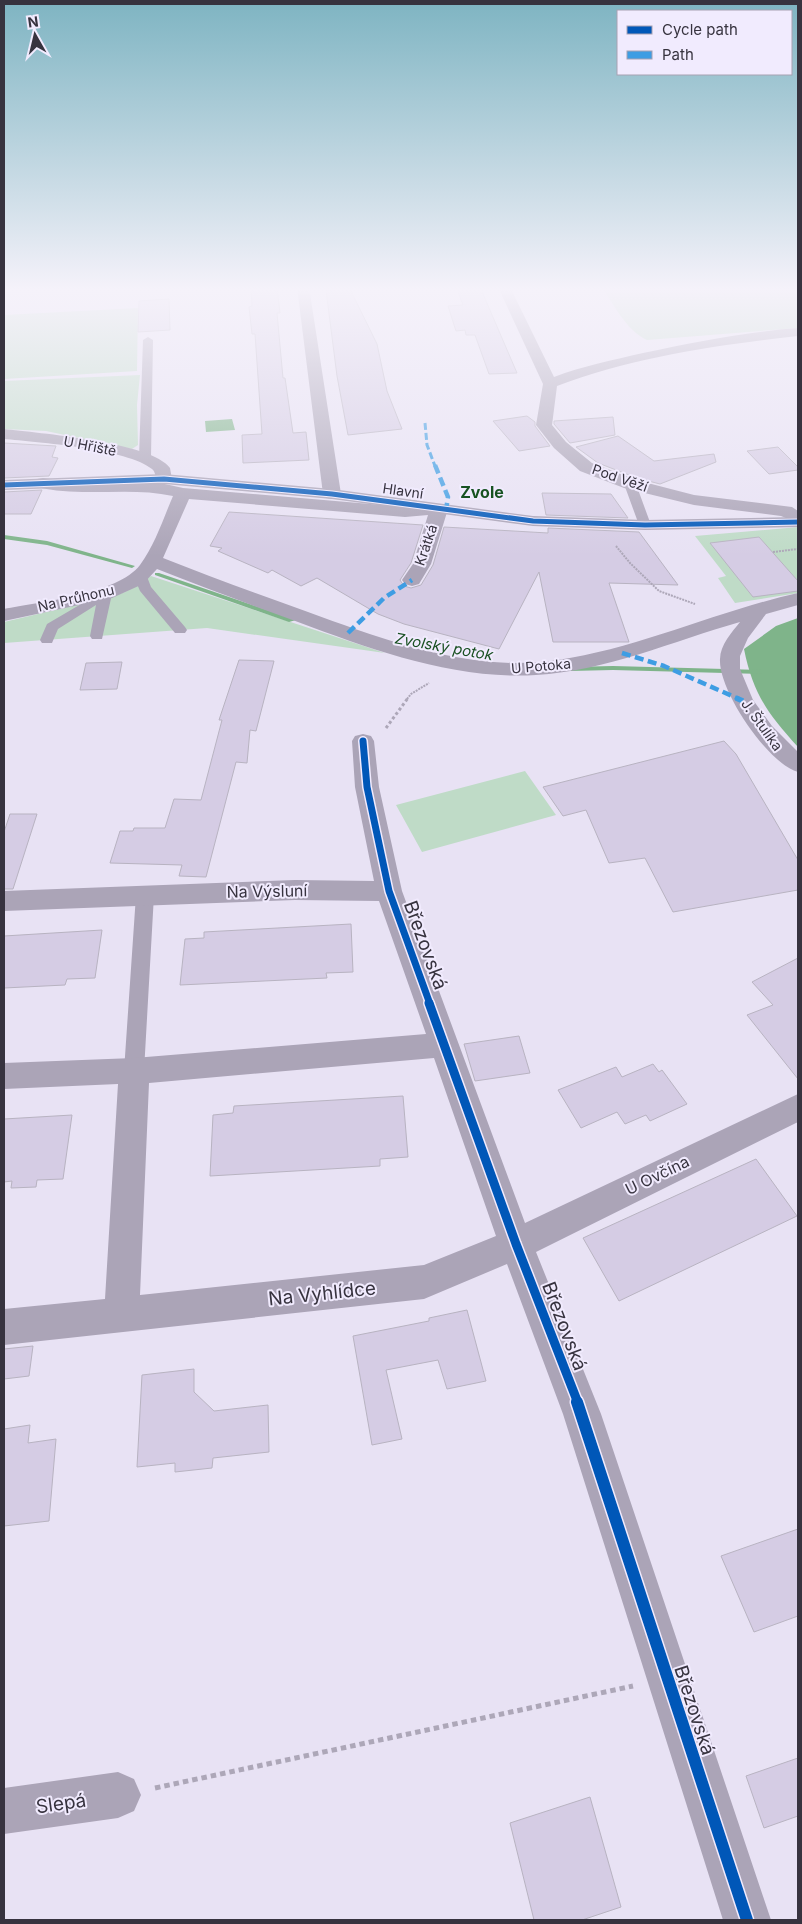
<svg xmlns="http://www.w3.org/2000/svg" width="802" height="1924" font-family="Inter,sans-serif">
  <rect width="100%" height="100%" fill="#e8e2f4"/>
  <!-- green -->
  <path fill="#bfdbc7" d="M602,287h196v41l-151,12c-21,-10 -33,-35 -45,-53z
    M138,308l-1,63 -133,8v-64z
    M140,375l-3,30 1,40 -6,4 -86,-18 -42,-2v-48z
    M798,527v66l-63,10 -17,-25 8,-2 -31,-40z
    M151,576l234,77 -178,-25 -203,15v-21l106,-25 15,-5z
    M525,771l31,44 -134,37 -26,-47z"/>
  <!-- water -->
  <path fill="#7fb48a" d="M232,419l3,11 -29,2 -1,-11z
    M798,618v129c-30,-33 -45,-53 -54,-98l32,-23z"/>
  <g fill="none" stroke-linecap="round" stroke-linejoin="round">
    <!-- stream -->
    <path fill="#7fb48a" fill-rule="evenodd" d="M4,535l43,6 88,25 -3,2 -85,-23 -43,-6z
      M155,573h4l137,47 -7,2 -134,-47z
      M613,666l149,4 4,2 -4,2 -149,-4 -43,1 -4,-2 4,-2z"/>
  </g>
  <!-- building -->
  <path fill="#d5cce4" stroke="#b8b3c1" d="M251,287h26l3,26h-3l6,65h2l8,55 13,-1 3,28 -66,3 -1,-28 20,-1 -7,-100h-3l-3,-27 3,-1z
    M456,287h24l37,86 -28,1 -14,-39h-9l-1,-5 -9,1 -8,-25 15,-1z
    M350,289l27,55 10,47 15,38 -54,6 -11,-59 -11,-86z
    M169,299l1,31 -32,2 1,-31z
    M527,416l8,6v4l15,20 -31,5 -26,-30z
    M613,417l2,18 -45,8 -16,-19v-3z
    M618,436l36,25 60,-7 2,8 -56,22 -23,-6 -39,-15 -22,-16z
    M4,443l52,3 -4,11 6,1 -9,18 -45,2z
    M778,447l20,20v3l-29,4 -22,-23z
    M42,490l-11,24h-27v-22z
    M542,493l69,1 17,24 -82,-3z
    M229,512l194,13 -12,38 -11,17 4,6 7,2 10,-3 12,-20 11,-38 104,6v-5l91,4 39,53 -69,-2 20,59h-76l-14,-70 -40,77 -95,-25 -26,-10 -61,-36 -16,8 -29,-16 -4,3 -50,-22 4,-3 -12,-2z
    M759,537l39,44v10l-45,6 -43,-54z
    M239,660l35,1 -18,70 -6,-1 -3,33 -11,-1 -30,115 -27,-1 3,-11 -72,-2 10,-32h13l1,-3h31l9,-29 27,1 21,-80h-3z
    M122,662l-5,27 -37,1 6,-27z
    M724,741l12,13 62,106v30l-125,22 -28,-54 -36,5 -23,-53 -23,6 -20,-29z
    M10,814h27l-24,75h-9v-57z
    M351,924l2,48 -27,1 1,5 -147,7 5,-46 19,-1v-6z
    M102,930l-7,48 -28,1 -2,6 -61,3v-52z
    M798,958v121l-51,-64 26,-10 -21,-23z
    M519,1036l11,37 -55,8 -11,-37z
    M653,1064l6,8 3,-2 25,34 -37,17 -4,-6 -21,9 -8,-12 -36,16 -23,-38 58,-23 6,10z
    M403,1096l5,61 -28,2v7l-170,10 3,-61 20,-2 1,-7z
    M72,1115l-9,64 -26,1 -1,7 -25,1 1,-7 -8,1v-63z
    M756,1159l41,57 -178,85 -36,-63z
    M467,1310l19,71 -39,8 -9,-29 -52,10 16,69 -30,6 -19,-109 76,-15v-3z
    M33,1346l-4,30 -25,3v-30z
    M194,1369v23l20,19 54,-6 1,47 -56,6 -1,10 -37,4v-9l-38,4 5,-92z
    M30,1425l-2,18 28,-4 -7,82 -45,5v-97z
    M798,1529v87l-44,16 -33,-76z
    M798,1758v58l-34,12 -18,-52z
    M590,1797l31,110 -39,13h-48l-24,-97z"/>
  <g fill="none" stroke-linecap="round" stroke-linejoin="round">
    <!-- path-far2 -->
    <path stroke="#ada7b8" stroke-width="2" stroke-dasharray="2 1" stroke-linecap="butt" d="M616,546l14,17 29,28 36,13
      M773,552l25,-3
      M407,699l4,-5 18,-11"/>
    <!-- path-far1 -->
    <path stroke="#ada7b8" stroke-width="3" stroke-dasharray="3 2.5" stroke-linecap="butt" d="M386,728l22,-30"/>
    <!-- path -->
    <path stroke="#ada7b8" stroke-width="5" stroke-dasharray="5.5 4" stroke-linecap="butt" d="M155,1788l478,-102"/>
    <!-- service -->
    <path fill="#aba4b7" fill-rule="evenodd" d="M148,337l5,3 -2,117 -6,3 -6,-3 4,-117z
      M630,481l6,3 15,41 -2,3 -4,1 -6,-4 -15,-41z
      M141,573l5,1 5,13 34,40 2,3 -2,3h-10l-35,-42 -6,-14z
      M105,590l7,4 -10,45h-10l-2,-3 6,-31 -38,24 -6,14h-10l-2,-3 7,-16z
      M145,888l6,2 3,5 -10,176 -3,6 -7,3 -7,-3 -3,-6 12,-176 3,-5z"/>
    <!-- minor -->
    <path fill="#aba4b7" fill-rule="evenodd" d="M297,287h12l32,207 -3,4 -6,1 -6,-1 -3,-4z
      M498,287h12l44,90c29,-11 59,-17 89,-24 51,-11 103,-21 155,-25v8c-80,9 -165,21 -241,50l-5,39 14,17 26,21 44,17 58,15 98,12 6,4v12l-17,-7 -87,-11 -70,-17 -44,-17 -26,-23 -18,-23 7,-41z
      M4,429c33,4 148,13 166,39l2,11 -2,4 -5,1 18,4 222,19 34,-3 6,1 3,4 -17,55 -12,20 -7,2 -7,-2 -3,-4 11,-16 15,-49 -23,2 -216,-18 -26,59c48,19 97,37 145,54 80,29 164,61 250,48 82,-12 159,-49 240,-67v12l-32,9 -18,24 -8,18v13l13,31 19,26 26,26v20c-30,-8 -80,-82 -78,-113 0,-14 12,-27 20,-37 -67,19 -134,49 -204,53 -82,5 -163,-25 -238,-53 -47,-17 -95,-35 -141,-53l-14,15 -31,14 -108,23v-12c35,-7 114,-15 136,-44 15,-20 23,-46 33,-69 -44,-10 -91,2 -136,-9l-3,-4 3,-4 6,-1 39,4h76c-3,-4 -2,-10 -6,-13 -24,-20 -115,-27 -148,-30z
      M363,734l8,2 3,5 5,46 23,104 123,332 273,-129v28l-262,130 65,162 170,506h-48l-160,-506 -56,-150 -83,35 -420,46v-36l101,-10 13,-215 -114,5v-26l130,-5 292,-24 -47,-133 -84,-1 -291,11v-20l291,-11 79,1 -19,-94 -3,-46 3,-5zM434,1058l62,178 -72,29 -284,30 9,-212z
      M118,1772l16,7 7,16 -7,16 -16,7 -114,16v-46z"/>
    <!-- tertiary -->
    <path fill="#aba4b7" fill-rule="evenodd" d="M164,474l168,15 201,27 112,4 153,-3v10l-153,3 -112,-4 -201,-27 -168,-15 -160,6v-10z"/>
    <!-- quiet-far2 -->
    <path stroke="#3e9de3" stroke-width="3" stroke-dasharray="7 3" stroke-linecap="butt" d="M425,423l2,22 8,21"/>
    <!-- quiet-far1 -->
    <path stroke="#3e9de3" stroke-width="4.5" stroke-dasharray="9 4.5" stroke-linecap="butt" d="M435,465l13,32 -2,13
      M348,633l36,-35 28,-18
      M622,653l42,13 75,33"/>
    <!-- quiet -->
    <path stroke="#3e9de3" stroke-width="5.5" stroke-dasharray="11 5.5" stroke-linecap="butt" d="M736,698l7,3"/>
    <defs>
      <path id="cycleway-far3" d="M4,485l160,-6 168,15 201,27 112,4 153,-3"/>
      <path id="cycleway-far2" d="M363,741l4,46 22,104 41,113"/>
      <path id="cycleway-far1" d="M429,1003l87,241 62,159"/>
      <path id="cycleway" d="M577,1402l170,518"/>
    </defs>
    <!-- cycleway-far3 casing -->
    <use href="#cycleway-far3" stroke="#f1ebfe" stroke-width="7"/>
    <!-- cycleway-far2 casing -->
    <use href="#cycleway-far2" stroke="#f1ebfe" stroke-width="10"/>
    <!-- cycleway-far1 casing -->
    <use href="#cycleway-far1" stroke="#f1ebfe" stroke-width="12"/>
    <!-- cycleway casing -->
    <use href="#cycleway" stroke="#f1ebfe" stroke-width="15"/>
    <!-- cycleway-far3 -->
    <use href="#cycleway-far3" stroke="#0057b8" stroke-width="5"/>
    <!-- cycleway-far2 -->
    <use href="#cycleway-far2" stroke="#0057b8" stroke-width="7"/>
    <!-- cycleway-far1 -->
    <use href="#cycleway-far1" stroke="#0057b8" stroke-width="9"/>
    <!-- cycleway -->
    <use href="#cycleway" stroke="#0057b8" stroke-width="12"/>
  </g>
  <!-- sky -->
  <linearGradient id="sky" x2="0" y2="1"><stop stop-color="#7eb4c2"/><stop offset="0.52" stop-color="#f5f2fa"/><stop offset="1" stop-color="#f5f2fa" stop-opacity="0"/></linearGradient>
  <rect width="802" height="556" fill="url(#sky)"/>
  <g text-anchor="middle" stroke-width="4" stroke-linejoin="round" paint-order="stroke">
    <!-- far-street labels -->
    <g font-size="14" fill="#37333f" stroke="#f1ebfe">
      <text transform="translate(90 446) rotate(11)" y="5">U Hřiště</text>
      <text transform="translate(620 478) rotate(19)" y="5">Pod Věží</text>
      <text transform="translate(403 491) rotate(8)" y="5">Hlavní</text>
      <text transform="translate(426 545) rotate(-71)" y="5">Krátká</text>
      <text transform="translate(76 598) rotate(-13)" y="5">Na Průhonu</text>
      <text transform="translate(541 666) rotate(-5)" y="5">U Potoka</text>
      <text transform="translate(762 725) rotate(54)" y="5">J. Štulíka</text>
    </g>
    <!-- far-water labels -->
    <g font-size="15" font-style="italic" fill="#195022" stroke="#f1ebfe">
      <text transform="translate(444 647) rotate(10)" y="5">Zvolský potok</text>
    </g>
    <!-- far-quarter labels -->
    <g font-size="16" font-weight="bold" fill="#185322" stroke="#f1ebfe">
      <text x="482" y="498">Zvole</text>
    </g>
    <!-- street labels -->
    <g font-size="16" fill="#37333f" stroke="#f1ebfe">
      <text transform="translate(267 891) rotate(-1)" y="6">Na Výsluní</text>
      <text transform="translate(657 1175) rotate(-26)" y="6">U Ovčína</text>
    </g>
    <!-- near-street labels -->
    <g font-size="19" fill="#37333f" stroke="#f1ebfe">
      <text transform="translate(426 945) rotate(70)" y="7">Březovská</text>
      <text transform="translate(322 1293) rotate(-6)" y="7">Na Vyhlídce</text>
      <text transform="translate(565 1326) rotate(69)" y="7">Březovská</text>
      <text transform="translate(695 1710) rotate(72)" y="7">Březovská</text>
      <text transform="translate(61 1803) rotate(-8)" y="7">Slepá</text>
    </g>
  </g>
  <!-- border -->
  <rect width="802" height="1924" fill="none" stroke="#37333f" stroke-width="10"/>
  <!-- legend -->
  <rect x="617" y="10" width="175" height="65" fill="#f1ebfe" stroke="#a7a1b2"/>
  <rect x="627" y="26" width="25" height="8" fill="#0057b8" stroke="#a7a1b2"/>
  <text x="662" y="35" font-size="15" fill="#37333f">Cycle path</text>
  <rect x="627" y="51" width="25" height="8" fill="#3e9de3" stroke="#a7a1b2"/>
  <text x="662" y="60" font-size="15" fill="#37333f">Path</text>
  <!-- north arrow -->
  <g transform="translate(35 35) rotate(352)" stroke="#f1ebfe" stroke-width="4" paint-order="stroke">
  <path d="M0-4L9 19L0 12L-9 19Z" fill="#37333f"/>
  <text y="-8" font-size="14" font-weight="bold" text-anchor="middle" fill="#37333f">N</text>
  </g>
</svg>
